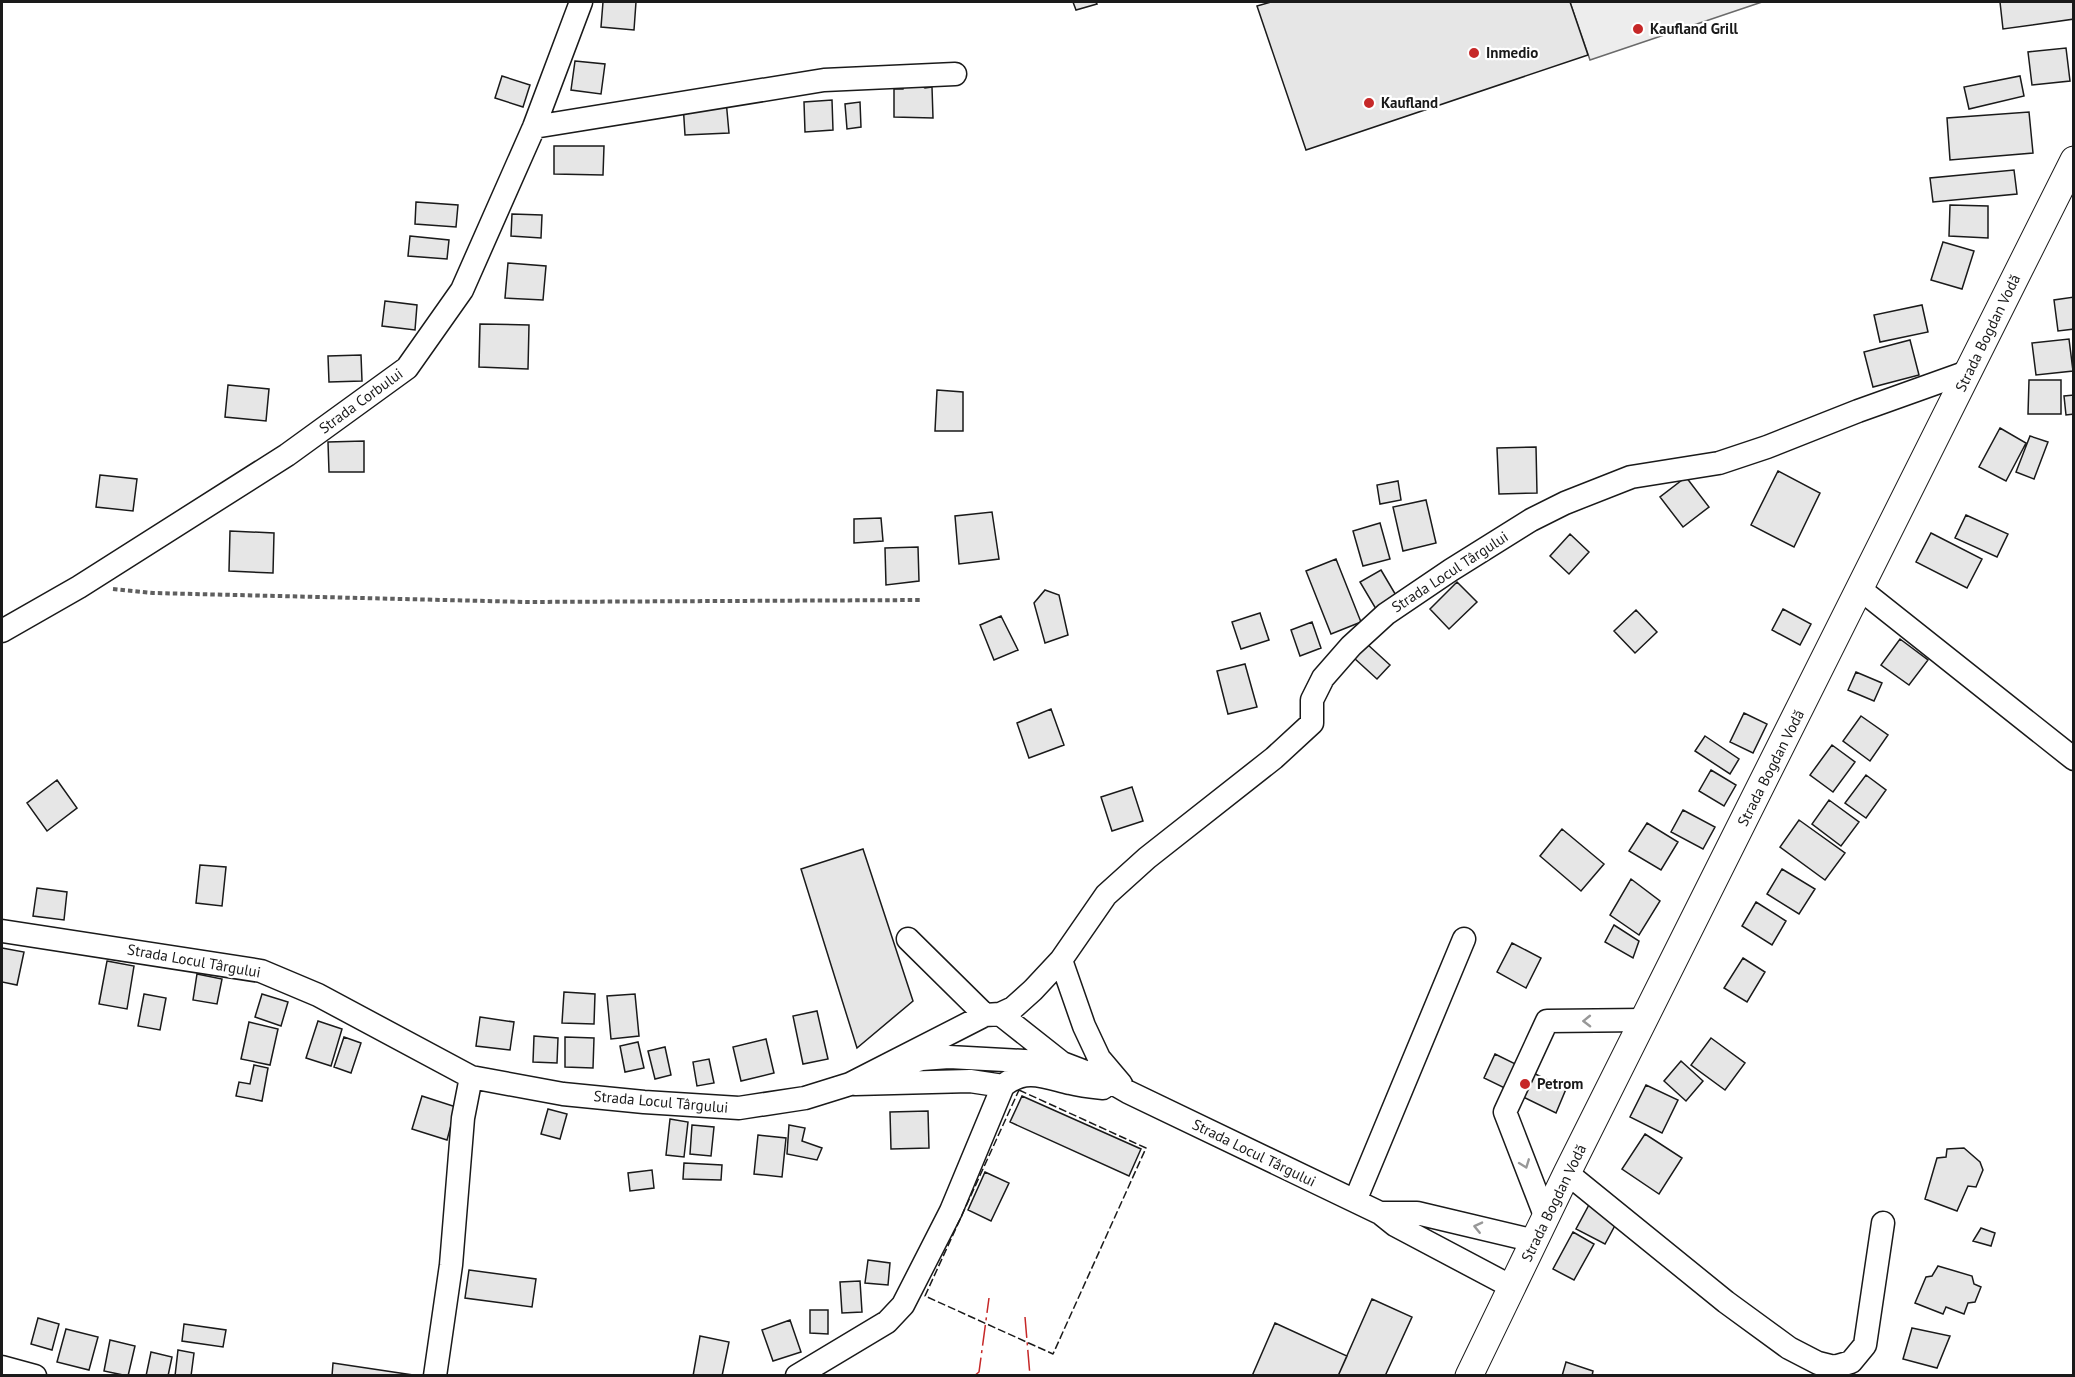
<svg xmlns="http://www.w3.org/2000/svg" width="2075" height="1377" font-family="'PT Sans',sans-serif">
  <rect width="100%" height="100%" fill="#fff"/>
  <!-- parking -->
  <path fill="#ededed" stroke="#6a6a6a" stroke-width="1.5" d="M1570,2h192l-172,58z"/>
  <!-- building -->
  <path fill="#e6e6e6" stroke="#1a1a1a" stroke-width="1.5" d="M603,2h33l-2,28 -33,-3z
    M1073,2h23l1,2 -21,6z
    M1271,2h299l18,53 -282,95 -49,-144z
    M2000,2h74v17l-71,10z
    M2066,48l4,33 -38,4 -4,-33z
    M575,61l30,3 -4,30 -30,-4z
    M502,76l28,9 -7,22 -28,-9z
    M2020,76l4,20 -55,13 -5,-22z
    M904,82h11l10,6 7,-1 1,31 -39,-1v-28h9z
    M726,100l3,33 -44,2 -2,-32z
    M832,100l1,30 -28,2 -1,-30z
    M860,102l1,25 -14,2 -2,-25z
    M2029,112l4,41 -83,7 -3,-42z
    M554,146h50l-1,29 -49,-1z
    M2014,170l3,24 -84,8 -3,-24z
    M416,202l42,3 -2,22 -41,-3z
    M1950,205l38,1v32l-39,-2z
    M512,214l30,1 -1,23 -30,-2z
    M410,236l39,4 -2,19 -39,-3z
    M1943,242l31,9 -12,38 -31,-9z
    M508,263l38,3 -3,34 -38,-2z
    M2074,297v32l-16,2 -4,-31z
    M385,301l32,4 -2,25 -33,-4z
    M1922,305l6,27 -48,10 -6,-27z
    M480,324l49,1 -1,44 -49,-2z
    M2069,339l4,32 -37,4 -4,-32z
    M1910,340l9,35 -46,12 -9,-35z
    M361,355l1,26 -33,1 -1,-26z
    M2029,380h32v34h-33z
    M228,385l41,4 -3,32 -41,-4z
    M937,390l26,2v39h-28z
    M2074,395v19l-8,1 -2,-19z
    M2000,428l26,15 -20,38 -27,-14z
    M2030,436l18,6 -14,37 -18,-7z
    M364,441v31h-35l-1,-30z
    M1536,447l1,46 -38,1 -2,-46z
    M1778,471l42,22 -26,54 -43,-22z
    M100,475l37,4 -4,32 -37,-4z
    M1686,477l23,30 -26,20 -23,-30z
    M1398,481l3,19 -21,4 -3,-19z
    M1426,500l10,43 -33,8 -10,-44z
    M992,512l7,47 -40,5 -4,-48z
    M1966,515l42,19 -11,23 -42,-19z
    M881,518l2,23 -29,2v-24z
    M1380,523l10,36 -27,7 -10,-35z
    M230,531l44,2 -1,40 -44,-2z
    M1931,533l51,26 -15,29 -51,-26z
    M1570,534l19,18 -20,22 -19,-18z
    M918,547l1,34 -33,4 -1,-37z
    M1336,559l25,63 -30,12 -25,-63z
    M1381,570l16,27 -21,12 -16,-27z
    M1457,582l20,20 -28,27 -19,-20z
    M1045,590l14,5 9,40 -23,8 -11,-40z
    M1783,609l28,15 -11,21 -28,-15z
    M1636,610l21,22 -22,21 -21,-22z
    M1260,613l9,27 -28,9 -9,-27z
    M1001,616l17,34 -24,10 -14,-35z
    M1312,622l9,26 -21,8 -9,-26z
    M1900,639l28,21 -19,25 -28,-20z
    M1367,644l23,21 -13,14 -23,-21z
    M1245,664l12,43 -29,7 -11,-43z
    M1856,672l26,11 -8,18 -26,-11z
    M1051,709l13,36 -35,13 -12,-35z
    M1744,713l23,11 -14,29 -23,-11z
    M1861,716l27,19 -18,26 -27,-20z
    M1705,736l34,23 -9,15 -35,-23z
    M1832,745l23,17 -22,30 -23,-17z
    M1711,770l25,15 -12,21 -25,-15z
    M1866,775l20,15 -20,28 -21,-15z
    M57,780l20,28 -30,23 -20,-28z
    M1132,787l11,34 -31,10 -11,-34z
    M1829,800l30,22 -18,24 -29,-22z
    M1683,810l32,17 -12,22 -32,-17z
    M1799,820l46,33 -20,27 -45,-33z
    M1647,823l31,19 -17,28 -32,-19z
    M1562,829l42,35 -23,27 -41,-35z
    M863,849l50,152 -56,47 -56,-179z
    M200,865l26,2 -4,39 -26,-3z
    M1782,869l33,20 -16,25 -32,-20z
    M1631,879l29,22 -21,34 -29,-20z
    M37,888l30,4 -3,28 -31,-4z
    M1756,902l30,19 -14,24 -30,-19z
    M1614,925l25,16 -6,17 -28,-16z
    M1512,943l29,15 -15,30 -29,-16z
    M2,948l22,4 -7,33 -15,-3z
    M1743,958l22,14 -18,30 -23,-14z
    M107,961l27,5 -7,43 -28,-5z
    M197,974l25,5 -5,25 -24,-4z
    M564,992l31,2 -1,30 -32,-1z
    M144,994l22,4 -6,32 -22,-4z
    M262,994l26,8 -7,24 -26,-9z
    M635,994l4,42 -28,3 -4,-43z
    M817,1011l11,48 -25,5 -10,-48z
    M480,1017l34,5 -4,28 -34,-4z
    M318,1021l24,8 -11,37 -25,-8z
    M249,1022l29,7 -8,36 -29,-6z
    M534,1036l24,2 -1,25 -24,-1z
    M344,1037l17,6 -10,30 -17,-6z
    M565,1037l29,1 -1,30 -28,-1z
    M1711,1038l34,25 -20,27 -34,-25z
    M766,1039l8,34 -33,8 -8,-34z
    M638,1042l6,26 -19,4 -5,-26z
    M665,1047l6,28 -16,4 -7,-28z
    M1495,1054l71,35 -10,24 -72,-35z
    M709,1059l5,24 -17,3 -4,-24z
    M1681,1061l22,20 -17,20 -22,-20z
    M254,1065l14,3 -6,33 -26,-5 3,-14 11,2z
    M1646,1085l32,15 -16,33 -32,-16z
    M422,1096l34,11 -9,33 -35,-11z
    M1022,1096l119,53 -12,27 -119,-54z
    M548,1109l19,5 -7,25 -19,-5z
    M928,1111l1,37 -38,1 -1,-37z
    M670,1119l18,3 -4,35 -18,-2z
    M692,1125l22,2 -3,29 -21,-2z
    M789,1125l16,3 -3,13 20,7 -5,12 -30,-6z
    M1645,1134l37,24 -23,36 -37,-25z
    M758,1135l28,3 -4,39 -28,-3z
    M1964,1148l16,14 3,8 -7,17 -8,-1 -11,25 -32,-12 12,-41 9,-1 1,-8z
    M684,1163l38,2 -1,15 -38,-1z
    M652,1170l2,18 -24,3 -2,-18z
    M985,1172l24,11 -18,38 -23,-11z
    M1590,1203l29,15 -14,26 -29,-15z
    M1981,1228l14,5 -4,13 -18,-5z
    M1573,1232l21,12 -20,36 -21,-11z
    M868,1260l22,3 -2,22 -23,-2z
    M1938,1266l34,10 2,8 7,3 -6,15 -7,1 -4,11 -18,-7 -3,7 -28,-11 11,-26 6,-1z
    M469,1270l67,9 -4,28 -67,-9z
    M860,1281l2,31 -20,1 -2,-31z
    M1372,1299l40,18 -27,59h-47z
    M810,1310h18v24l-18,-1z
    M38,1318l21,6 -7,26 -21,-6z
    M790,1320l11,32 -28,9 -11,-31z
    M1275,1323l72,33 -9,20h-86z
    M184,1324l42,6 -3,17 -41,-6z
    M1912,1328l38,8 -13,32 -34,-9z
    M66,1329l32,8 -9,33 -32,-8z
    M700,1336l29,6 -7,34h-29z
    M110,1340l25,6 -7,30 -24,-5z
    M178,1350l16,3 -3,23h-16z
    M151,1352l21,5 -4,19h-22z
    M1566,1362l27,9 -1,5h-30z
    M333,1363l87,13h-88z"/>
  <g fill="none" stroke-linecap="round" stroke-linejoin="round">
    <defs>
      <path id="minor" d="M534,127l290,-47 131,-6
        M1860,589l214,170
        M2,631l77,-44 208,-132 120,-87 55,-78 72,-163 47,-125
        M2,931l259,40 57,24 153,82 92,17 81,8 95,6 66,-10 45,-14 135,-69 15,-1 13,-6 20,-18 28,-30 45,-65 41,-37 127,-100 38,-35v-23l11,-22 28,-32 35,-32 65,-44 80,-50 34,-17 66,-26 88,-14 48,-16 91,-36 112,-40
        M908,939l77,76
        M1061,960l23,66 15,32 22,26
        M1000,1014l62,49
        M905,1064l17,-5 27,-2 113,6 47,18 19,11 252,121 15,12 117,62
        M855,1084l115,-3 33,5
        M1567,1173l159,129 63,46 29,15 16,4 17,-5 14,-17 18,-122
        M1355,1201l109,-262
        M1380,1213h37l118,28
        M1546,1218l-41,-106 42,-91 98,-1
        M2,1367l33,9
        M435,1376l16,-111 12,-147 8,-41
        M797,1376l90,-54 16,-17 48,-94 52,-125c22,-19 42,-9 67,-3 11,3 22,4 33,5"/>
      <path id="major" d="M1469,1376l98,-203 507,-1013"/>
    </defs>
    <!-- minor casing -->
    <use href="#minor" stroke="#1a1a1a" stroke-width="25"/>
    <!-- major casing -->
    <use href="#major" stroke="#1a1a1a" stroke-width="29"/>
    <!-- path -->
    <path stroke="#5f5f5f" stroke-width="4" stroke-dasharray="4.5 3" stroke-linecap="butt" d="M113,589l40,4 374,9 395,-2"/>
    <!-- minor -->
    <use href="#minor" stroke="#fff" stroke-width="22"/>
    <!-- major -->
    <use href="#major" stroke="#fff" stroke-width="27"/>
    <!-- fence -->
    <path stroke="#1a1a1a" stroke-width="1.5" stroke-dasharray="8 3" stroke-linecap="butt" d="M1019,1090l127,58 -93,206 -128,-58z"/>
    <!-- power -->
    <path stroke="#c62828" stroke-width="1.5" stroke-dasharray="21 4.5 3 4.5" stroke-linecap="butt" d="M1025,1317l5,59
      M974,1376l5,-4 10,-74"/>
  </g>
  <!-- one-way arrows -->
  <defs><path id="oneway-chevron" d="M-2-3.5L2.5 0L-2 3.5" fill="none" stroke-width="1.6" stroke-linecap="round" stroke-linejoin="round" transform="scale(1.5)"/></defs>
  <g stroke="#989898">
    <use href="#oneway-chevron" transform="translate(1587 1021) rotate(179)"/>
    <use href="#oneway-chevron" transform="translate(1525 1164) rotate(69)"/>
    <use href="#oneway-chevron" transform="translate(1478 1227) rotate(-167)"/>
  </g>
  <!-- markers -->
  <g fill="#c62828" stroke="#fff" stroke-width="2">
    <circle cx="1638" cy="29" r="6"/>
    <circle cx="1474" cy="53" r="6"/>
    <circle cx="1369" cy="103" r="6"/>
    <circle cx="1525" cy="1084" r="6"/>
  </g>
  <g text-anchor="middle" stroke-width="4.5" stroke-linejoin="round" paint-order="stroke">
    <!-- poi labels -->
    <g font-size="15" font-weight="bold" fill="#1a1a1a" stroke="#fff" text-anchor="start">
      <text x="1650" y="34">Kaufland Grill</text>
      <text x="1486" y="58">Inmedio</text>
      <text x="1381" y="108">Kaufland</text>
      <text x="1537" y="1089">Petrom</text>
    </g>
    <!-- street labels -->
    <g font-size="15" fill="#1a1a1a" stroke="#fff">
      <text transform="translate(1988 333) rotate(-64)" y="5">Strada Bogdan Vodă</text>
      <text transform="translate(361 401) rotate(-36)" y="5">Strada Corbului</text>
      <text transform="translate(1450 572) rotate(-33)" y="5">Strada Locul Târgului</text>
      <text transform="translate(1771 768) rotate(-63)" y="5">Strada Bogdan Vodă</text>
      <text transform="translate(194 961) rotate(10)" y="5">Strada Locul Târgului</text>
      <text transform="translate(661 1102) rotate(5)" y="5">Strada Locul Târgului</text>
      <text transform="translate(1254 1153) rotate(26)" y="5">Strada Locul Târgului</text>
      <text transform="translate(1554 1203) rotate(-64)" y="5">Strada Bogdan Vodă</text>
    </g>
  </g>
  <!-- border -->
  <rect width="2075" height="1377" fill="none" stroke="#1a1a1a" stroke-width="6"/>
</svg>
